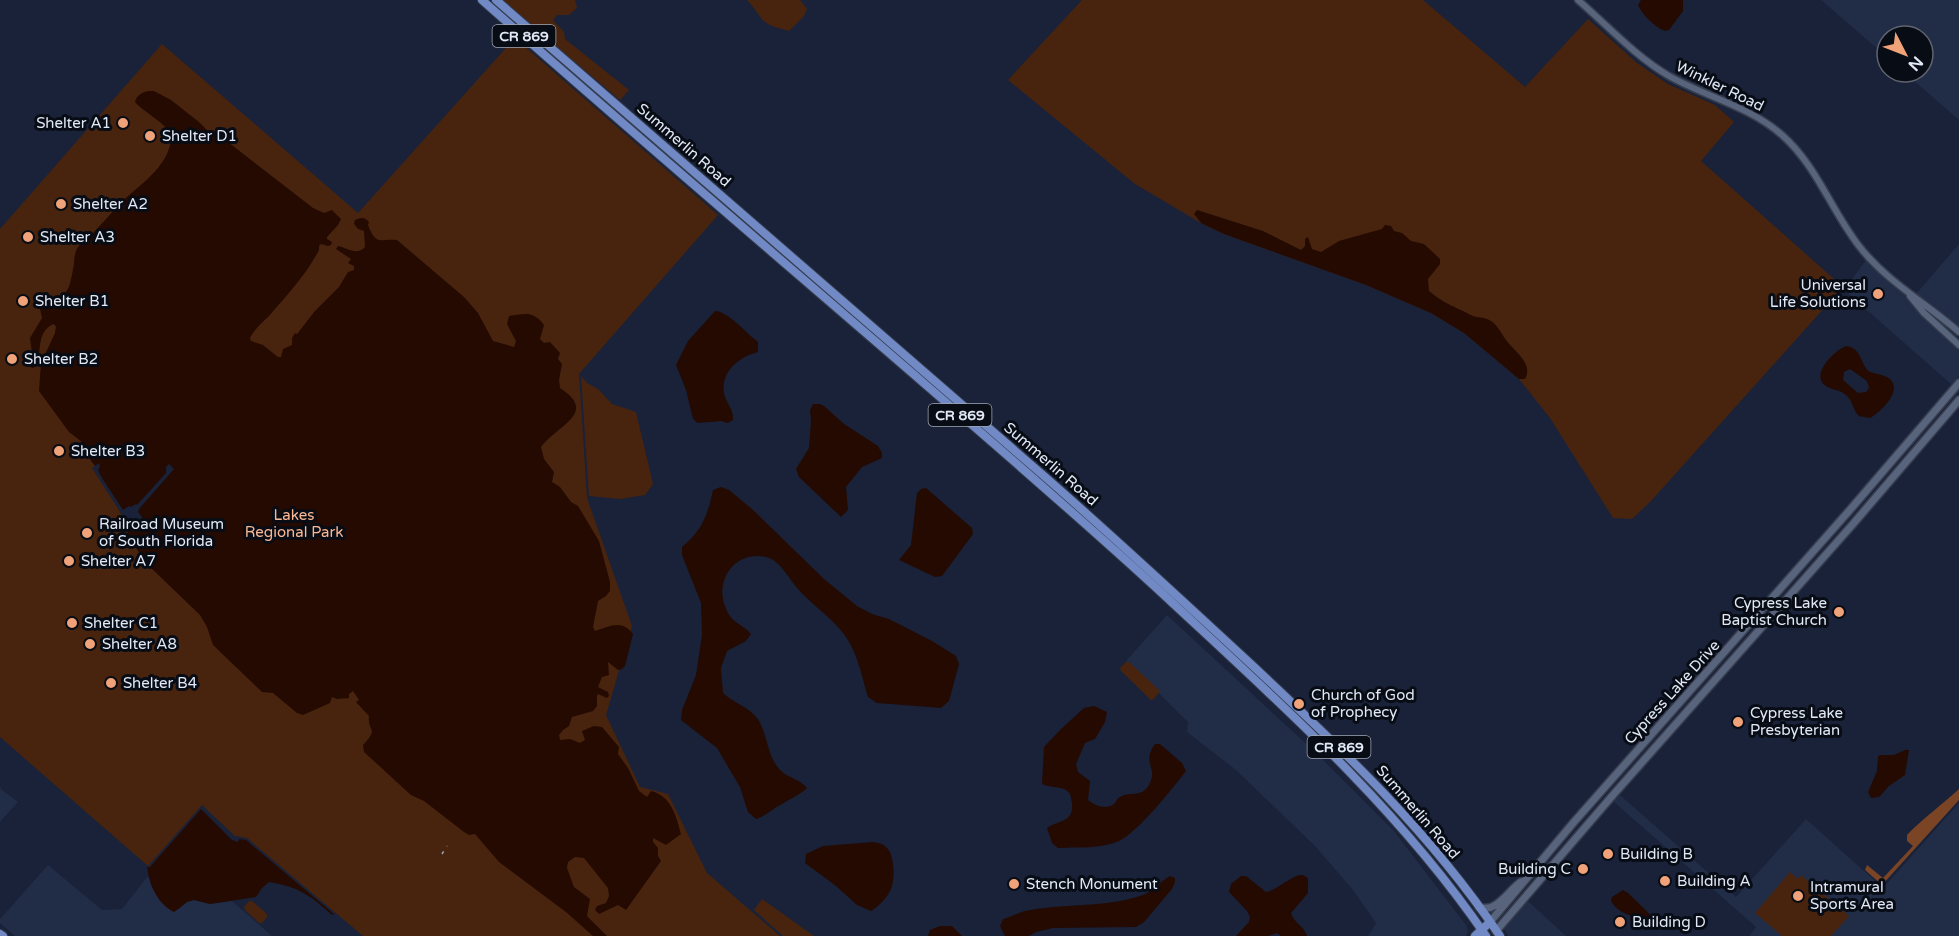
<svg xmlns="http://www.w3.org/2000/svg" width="1959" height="936" font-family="'Varela Round',sans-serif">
  <rect width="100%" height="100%" fill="#192238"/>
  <!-- built -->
  <path fill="#212c47" d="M1821,0h138v120l-55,-48h19v-36h-36v21z
    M1959,244v85l-43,-35z
    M1866,260l38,31 16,21 39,36v28l-8,8 -107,-94z
    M1167,615l149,138 78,78 72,94 2,5 -2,6h-98l8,-13 -23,-33 -38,-44 -79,-76 -49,-38 1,-10 -62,-61z
    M0,786l1,3 17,13 -18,20z
    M1620,795l116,102 70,-78 77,69 76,-85v133h-210l7,-9 -142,-125z
    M48,865l54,45 20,-1 26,-33 4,12 26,22 9,-8 7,-2 16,4 22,-3 40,35h-257l-15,-13v-4z
    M1528,901l38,35h-58l-4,-7z"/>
  <!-- green -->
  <path fill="#48240f" d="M502,0h73l2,8 -8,7h-12l-4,5 11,12 1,7 64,51 -9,10z
    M747,0h53l7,9 -3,7 -15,15c-32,-8 -22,-9 -42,-31z
    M1082,0h341l102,87 63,-68 49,44 31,21 47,21 19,17 -33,39 142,126 -192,214 -19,18 -19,-1 -63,-100 -31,-39 -55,-46 -33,-20 -65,-28 -142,-51 -23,-11 -66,-39 -127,-104z
    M515,38l203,177 -139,159 8,124 45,128 -26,89 34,72 28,7 39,79 73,63h-417l-116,-98 -12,-2 -33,-31 -54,61 -148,-129v-508l162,-185 196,169z
    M581,376l6,7 11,6 14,15 24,8 17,72 -8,11 -25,4 -31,-3z
    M1126,662h3l31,29 -6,8 -3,1 -30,-29 -1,-3z
    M1790,872l8,7 3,-4 48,41 -18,20h-49l-27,-23z
    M762,899l52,37h-31l-29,-26z
    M249,901h3l15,13v3l-5,6h-3l-14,-13 -1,-3z"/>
  <!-- forest -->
  <path fill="#7a4425" d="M1959,789v11l-77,85 -17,-15 2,-5 16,13 30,-32 -6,-5v-6c16,-17 35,-30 52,-46z"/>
  <!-- water -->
  <path fill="#240a00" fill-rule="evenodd" d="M1641,0h42v11l-14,19 -4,1c-11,-5 -22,-15 -27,-26z
    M148,91h6l17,9 28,22 12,12 13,5 89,69 11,5 8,-3 9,9 -3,6 -11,12v2l5,3 -1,3 -3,1 -7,-2 -2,2v4c-13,25 -32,45 -50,66 -7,7 -14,12 -19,22l1,3 12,4 15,12h3l2,-8 9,-4v-7l3,-5 2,1 18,-23 24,-24 9,-15 6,-2v-4l-6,-3 3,-4 -15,-10 2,-3c9,2 19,10 27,1l-1,-16 -6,-2 -4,-5 1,-4c6,-3 10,-3 14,2l-1,3c9,22 11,13 29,15l67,57 14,16 15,28 21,6 2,-6 -9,-17 2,-8c15,-2 24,-6 35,9l-4,14 4,4 6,-1 10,11 -2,6 4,5 -3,16 1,8c39,25 -3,37 -19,59l3,12 10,13 -2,10 8,5 11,15 7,4 21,35 11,41v9l-4,5 -8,5 -5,26 2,4c15,-5 27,-12 38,3l-8,32 -3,3 -4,1 -10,-8 1,13 -7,2 -4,10 10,5 1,4 -2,2 -9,-4 -1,2v10l-4,5 -21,6 -3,9 -6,4 -4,5 1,5 10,-1 10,4 5,-3 -3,-9 12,-5 8,1 17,20 -1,7 10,14 11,23 8,6 4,-6c20,5 25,24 30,43l-15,11 -13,-7v4l5,6v8l3,5 -35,49 -8,-5 -19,9 -4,-4 2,-4 9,-3 3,-7 -1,-8 -24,-30 -9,-1 -7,5 -1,6 7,19 16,12 -3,17 20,20h-14l-27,-24 -67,-50 -24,-28 -6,1 -5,-3 -40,-31 -13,-6 -47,-43 -1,-7c17,-18 4,-13 6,-29l-13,-14 3,-2 -6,-9 -4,3v4l-12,1 -5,-2 -2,6 -27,12 -6,-2 -24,-20 -11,-1 -49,-47 -6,-18 -7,-12 -52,-50 -21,-30 2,-7 -34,-62 -6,-8 -7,-16 -13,-10 -30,-41 2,-28 14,-30 1,-7 -3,-2c-17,9 -11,26 -16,41l-4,3 -3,-1 2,-14 -2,-15 12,-20 -3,-14c30,-11 29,-7 35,-40 0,-5 1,-13 4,-17 5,-6 12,-10 17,-16 11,-11 20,-23 32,-34 17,-15 45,-35 44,-62 0,-8 -30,-25 -36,-33 2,-7 6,-9 13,-11z
    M1197,210l66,21 38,19 4,-4v-7l3,-2 4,12 9,3 18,-11 43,-12 3,-4 6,1 3,5 8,2 9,8 13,3 16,15v5l-12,15 1,12c17,14 27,16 44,25 5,2 10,1 14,3 9,3 14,14 19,21 8,11 28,24 19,39h-6l-55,-46 -33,-20 -65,-28 -142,-51 -23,-11 -7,-9z
    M715,311c13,0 32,23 43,31v10c-20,5 -40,22 -33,45 3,8 9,14 8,23l-5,3 -7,-2 -23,2 -5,-4 -7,-29 -10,-25 12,-24z
    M1846,346c15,2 14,15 22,25 6,3 13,3 19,6 19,11 -6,35 -17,41l-11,-2c-6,-6 -6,-14 -12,-20 -7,-7 -14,-5 -21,-10 -17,-11 9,-36 20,-40zM1850,369l17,12 2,7 -3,4 -8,1 -15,-13 1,-8z
    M813,404h7l4,2 20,18 34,22 4,7v5l-20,9 -16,20 2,23 -7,7 -42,-40 -3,-8 13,-21 2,-27 -1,-11z
    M721,487l8,3 23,19 72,70 33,27 15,8 17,5 43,22 24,15 3,8 -10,37 -8,7 -64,-5 -9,-6c-6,-19 -10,-43 -22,-60 -13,-19 -33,-31 -48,-48 -9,-10 -18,-29 -32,-32 -34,-7 -54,28 -38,56 5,10 17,13 23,21l-5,7 -19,10 -6,17 2,25c11,10 27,15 34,25 11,15 9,37 23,52 8,8 20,9 27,18 -7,7 -16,10 -25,16 -10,5 -16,12 -26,15l-8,-7 -8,-25 -23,-39 -36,-28 1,-10 14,-35 6,-40 -1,-32 -19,-48v-8c20,-16 26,-33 31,-57z
    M926,488l46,40 1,6 -31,42 -7,1 -36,-17 12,-15 6,-52 4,-4z
    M1094,706l13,6 -2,10 -10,17 -10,4 -9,21 2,8 12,9 -2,19c8,6 17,10 26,4 2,-2 3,-6 6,-7 11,-7 24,3 31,-17 5,-13 -9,-18 4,-36h5l22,19 4,8c-13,17 -49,62 -67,70 -17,8 -42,6 -61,7l-6,-5 -5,-15c11,-8 27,-5 25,-25 -1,-5 -1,-10 -6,-13 -7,-4 -16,-2 -24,-6l2,-37 16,-17 24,-22z
    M1905,750h4l-4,25 -16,11 -10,11 -8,1 -3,-6 9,-21 1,-15 3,-1h13z
    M201,809l31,31 6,2 1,-3 7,1 88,74 -2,1c-22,-20 -33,-28 -63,-33l-7,6 -6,9 -46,7 -16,-4 -7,2 -13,10c-17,-9 -24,-26 -27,-45h3z
    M873,842c4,1 10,1 13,5 9,7 9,33 5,42 -4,9 -12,17 -20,22l-14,-6 -21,-19 -31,-23 1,-9 17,-8z
    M1299,875h4l5,3v15l-17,20c3,10 13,13 16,23h-26l-4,-3 -9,3h-32l13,-14 1,-5 -3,-6 -18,-19 2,-8 10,-8h5l20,16c12,-3 20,-12 33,-17z
    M1170,876l5,2v4l-3,7 -28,33 -8,5 -83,1 -17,4 -7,4h-24l-5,-10 3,-7c7,-2 15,-6 22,-8 38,-8 78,-3 115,-15 14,-4 19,-14 30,-20z
    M1623,890l5,3 33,32 -3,3c-14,-11 -39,-11 -47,-27l1,-4z
    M940,926h12l10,10h-34l2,-6z"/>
  <!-- pier -->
  <path fill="#192238" d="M99,463l1,4 -2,2 2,6 23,35 6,-4 2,1 5,-3 1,1 29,-32v-6l3,-3 5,5 -35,40 -1,3 4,5 -2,11 -7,4 -11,-12 2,-2 -32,-50z"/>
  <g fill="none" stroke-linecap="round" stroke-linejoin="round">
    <defs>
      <path id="tertiary" d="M1578,0c30,26 57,56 91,76 37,21 80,30 113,59 35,31 49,75 77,111 27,35 67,57 100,86
        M1910,296l14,17 35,32"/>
      <path id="secondary" d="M1479,907c17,7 29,-16 42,-25
        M1490,922l84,-100 275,-311 110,-128
        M1496,931l117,-136 240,-271 106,-124"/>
      <path id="primary" d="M482,0c147,130 296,257 444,385 80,69 160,138 238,210 115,107 233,211 322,341
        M496,0c182,159 365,317 548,476 71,62 140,126 209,190 92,86 176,165 247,270
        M0,934l3,2
        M1475,936l15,-14"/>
    </defs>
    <!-- tertiary casing -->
    <use href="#tertiary" stroke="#353c4e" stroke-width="9"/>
    <!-- secondary casing -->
    <use href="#secondary" stroke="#353c4e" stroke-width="10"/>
    <!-- primary casing -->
    <use href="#primary" stroke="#353c4e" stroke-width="10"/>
    <!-- tertiary -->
    <use href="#tertiary" stroke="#58637c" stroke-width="6"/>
    <!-- secondary -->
    <use href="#secondary" stroke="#58637c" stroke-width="7"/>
    <!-- primary -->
    <use href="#primary" stroke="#718ac5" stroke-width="8"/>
    <!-- rail -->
    <path stroke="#9ca4b5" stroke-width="1.5" stroke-dasharray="3 6" stroke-linecap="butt" d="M442,854l5,-8"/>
  </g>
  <!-- markers -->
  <g fill="#f0a279" stroke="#080c15" stroke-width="2">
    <circle cx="123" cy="123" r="6"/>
    <circle cx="150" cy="136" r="6"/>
    <circle cx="61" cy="204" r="6"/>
    <circle cx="28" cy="237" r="6"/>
    <circle cx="1878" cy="294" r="6"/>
    <circle cx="23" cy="301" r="6"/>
    <circle cx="12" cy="359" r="6"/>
    <circle cx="59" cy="451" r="6"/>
    <circle cx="87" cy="533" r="6"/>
    <circle cx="69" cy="561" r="6"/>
    <circle cx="1839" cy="612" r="6"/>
    <circle cx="72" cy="623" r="6"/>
    <circle cx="90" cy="644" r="6"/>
    <circle cx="111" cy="683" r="6"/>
    <circle cx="1299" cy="704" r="6"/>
    <circle cx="1738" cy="722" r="6"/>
    <circle cx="1608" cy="854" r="6"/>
    <circle cx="1583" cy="869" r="6"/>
    <circle cx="1665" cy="881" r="6"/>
    <circle cx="1014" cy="884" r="6"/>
    <circle cx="1798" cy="896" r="6"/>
    <circle cx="1620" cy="922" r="6"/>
  </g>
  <g text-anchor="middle" stroke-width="6" stroke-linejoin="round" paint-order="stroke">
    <!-- shield labels -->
    <g fill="#080c15" stroke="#a0a6b2" stroke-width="1.5">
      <rect x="492.5" y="25" width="63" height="22" rx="4.5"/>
      <rect x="928.5" y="404" width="63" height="22" rx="4.5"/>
      <rect x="1307.5" y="736" width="63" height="22" rx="4.5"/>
    </g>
    <g font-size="14" font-weight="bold" fill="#e1e8f6">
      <text x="524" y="41">CR 869</text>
      <text x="960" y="420">CR 869</text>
      <text x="1339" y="752">CR 869</text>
    </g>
    <!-- street labels -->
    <g font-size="15" fill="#e1e8f6" stroke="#080c15">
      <text transform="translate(1720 86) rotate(26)" y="5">Winkler Road</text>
      <text transform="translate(684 145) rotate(41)" y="5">Summerlin Road</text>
      <text transform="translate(1051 464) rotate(41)" y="5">Summerlin Road</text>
      <text transform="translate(1672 692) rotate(-48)" y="5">Cypress Lake Drive</text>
      <text transform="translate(1418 812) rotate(49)" y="5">Summerlin Road</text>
    </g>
    <!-- poi labels -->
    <g font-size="15" fill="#e1e8f6" stroke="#080c15" text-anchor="start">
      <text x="111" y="128" text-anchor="end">Shelter A1</text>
      <text x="162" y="141">Shelter D1</text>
      <text x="73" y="209">Shelter A2</text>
      <text x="40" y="242">Shelter A3</text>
      <text x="1866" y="290" text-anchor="end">Universal<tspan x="1866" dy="17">Life Solutions</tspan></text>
      <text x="35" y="306">Shelter B1</text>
      <text x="24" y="364">Shelter B2</text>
      <text x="71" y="456">Shelter B3</text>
      <text x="99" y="529">Railroad Museum<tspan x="99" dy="17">of South Florida</tspan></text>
      <text x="81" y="566">Shelter A7</text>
      <text x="1827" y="608" text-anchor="end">Cypress Lake<tspan x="1827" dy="17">Baptist Church</tspan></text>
      <text x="84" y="628">Shelter C1</text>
      <text x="102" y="649">Shelter A8</text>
      <text x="123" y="688">Shelter B4</text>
      <text x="1311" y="700">Church of God<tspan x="1311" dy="17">of Prophecy</tspan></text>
      <text x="1750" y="718">Cypress Lake<tspan x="1750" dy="17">Presbyterian</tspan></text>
      <text x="1620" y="859">Building B</text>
      <text x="1571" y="874" text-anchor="end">Building C</text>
      <text x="1677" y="886">Building A</text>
      <text x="1026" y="889">Stench Monument</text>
      <text x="1810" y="892">Intramural<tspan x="1810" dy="17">Sports Area</tspan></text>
      <text x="1632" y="927">Building D</text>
    </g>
    <!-- park labels -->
    <g font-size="15" fill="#fbb692" stroke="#080c15">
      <text x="294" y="520">Lakes<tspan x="294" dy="17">Regional Park</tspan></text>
    </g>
  </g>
  <!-- north arrow -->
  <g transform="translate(1905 54) rotate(132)"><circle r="28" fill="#080c15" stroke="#5f646f" stroke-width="1.5"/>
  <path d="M0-4.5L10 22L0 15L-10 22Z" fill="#f0a279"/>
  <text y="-9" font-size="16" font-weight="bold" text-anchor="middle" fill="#e1e8f6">N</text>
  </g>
</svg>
